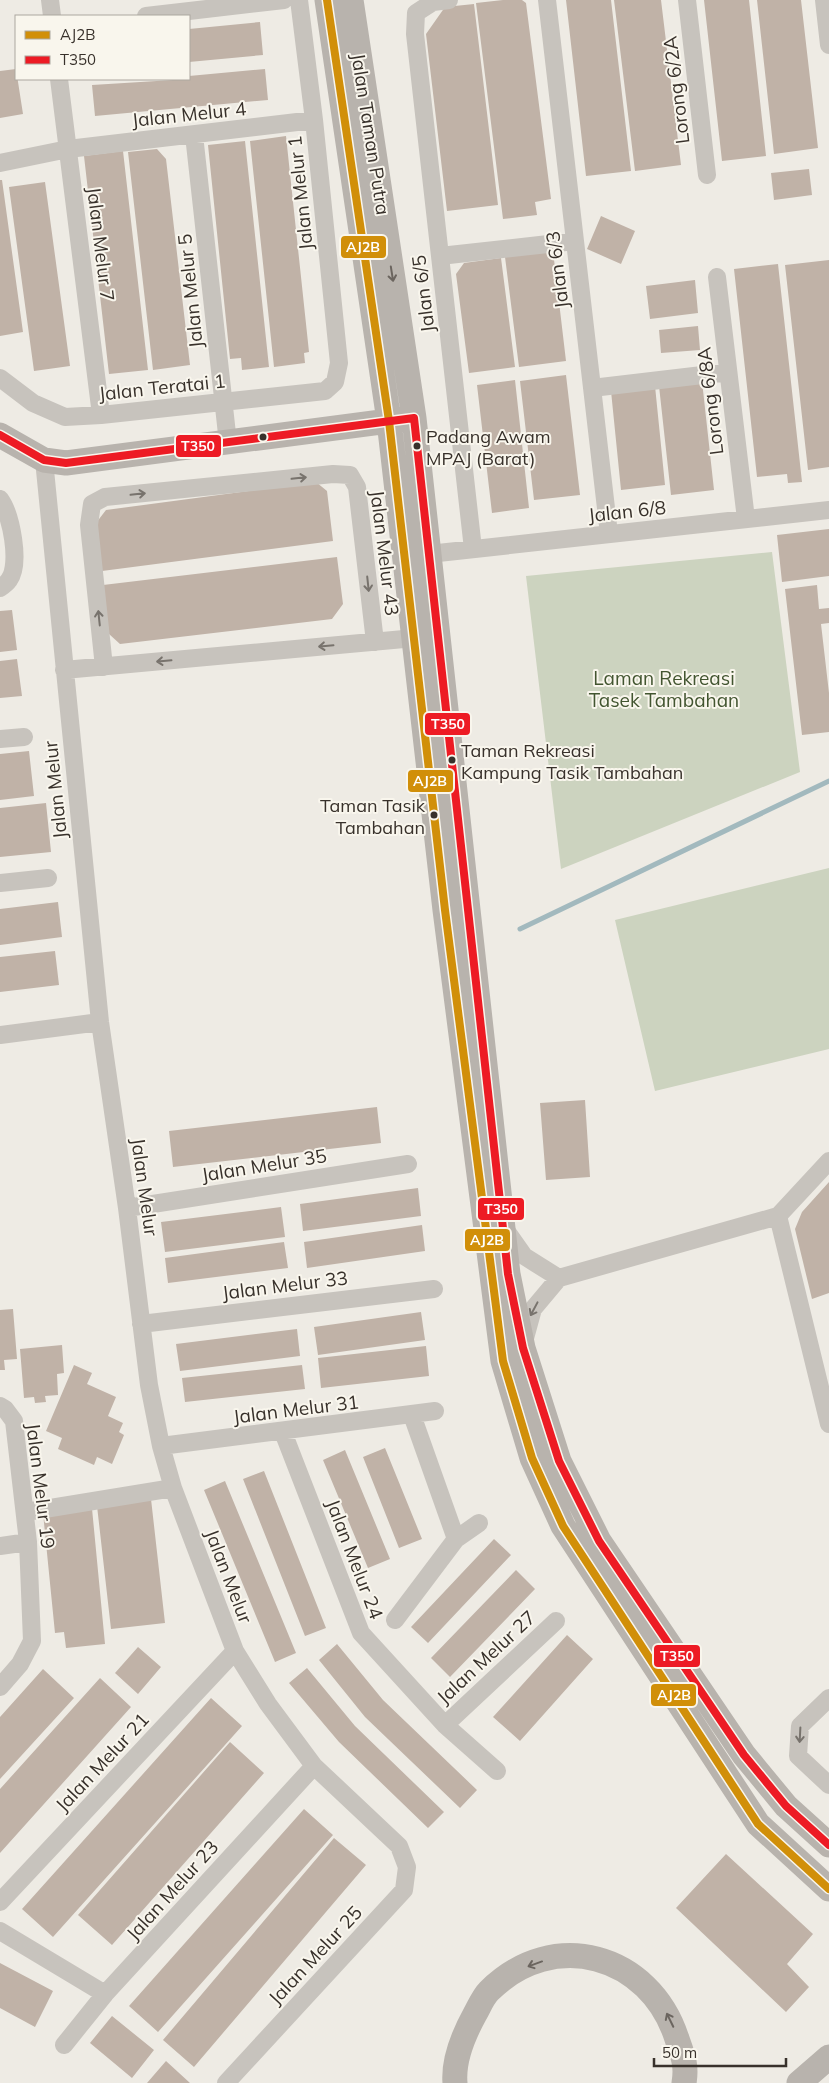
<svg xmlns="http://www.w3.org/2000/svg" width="829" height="2083" font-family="Mulish,sans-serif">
  <rect width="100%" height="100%" fill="#eeebe4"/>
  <!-- green -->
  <path fill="#ccd3bf" d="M772,552l28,220 -239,97 -35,-293z
    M829,868v181l-174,42 -40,-171z"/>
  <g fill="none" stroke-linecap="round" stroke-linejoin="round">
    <!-- stream -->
    <path stroke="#a2b9be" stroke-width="5" d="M520,929l309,-148"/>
  </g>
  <!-- building -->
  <path fill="#c0b2a7" d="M503,0h19l4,3 25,196 -16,3 2,13 -34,4 -27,-216z
    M566,0h45l20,171 -45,5z
    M614,0h47l20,165 -46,6z
    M704,0h45l17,156 -44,5z
    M757,0h44l17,148 -44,6z
    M474,4l24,201 -51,6 -21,-177 19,-27z
    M260,22l3,33 -74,7v-33z
    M16,69l7,45 -23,4v-47z
    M265,69l3,31 -173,16 -3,-31 97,-6v-3z
    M286,136l23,216 -5,1 1,10 -31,4 -24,-226z
    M245,141l24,226 -27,3 -1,-12 -11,1 -22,-214z
    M157,149l9,10 24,206 -37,5 -25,-218z
    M123,151l25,219 -39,4 -25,-218z
    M809,169l3,26 -38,5 -3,-27z
    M0,180h2l21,152 -23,4z
    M45,182l25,184 -36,5 -25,-184z
    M601,216l34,15 -14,33 -34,-15z
    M553,251l13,110 -47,6 -14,-110z
    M501,258l14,109 -46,6 -13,-99 8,-11z
    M829,260v207l-21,3 -23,-205z
    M778,264l24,218 -14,1 -1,-9 -30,3 -23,-208z
    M695,280l3,33 -48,6 -4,-33z
    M698,326l2,24 -39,3 -2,-23z
    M566,375l14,120 -46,5 -14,-119z
    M515,380l14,128 -37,5 -15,-128z
    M702,381l12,109 -43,5 -12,-109z
    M655,386l10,99 -44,5 -10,-99z
    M316,482l11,9 6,50 -231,30 -6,-48 10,-13z
    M829,529v47l-47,6 -5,-47z
    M337,557l6,47 -11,15 -212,25 -11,-10 -6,-49z
    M817,585l2,24 10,-1v15l-8,1 8,69v39l-27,3 -17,-146z
    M12,610l5,40 -17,2v-41z
    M17,659l5,37 -22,2v-37z
    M29,751l5,45 -34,4v-46z
    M46,803l5,49 -51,5v-49z
    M58,902l4,35 -62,8v-36z
    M55,951l4,34 -59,7v-35z
    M585,1100l5,77 -44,3 -6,-77z
    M377,1107l4,36 -208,24 -4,-36z
    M829,1182v111l-17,6 -17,-70 7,-17z
    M418,1188l3,28 -118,15 -3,-27z
    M281,1207l4,30 -120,15 -4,-30z
    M422,1225l3,26 -118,17 -3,-26z
    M284,1242l4,26 -120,15 -3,-25z
    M13,1309l4,50 -13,1 1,10h-5v-60z
    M421,1312l4,28 -107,15 -4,-28z
    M297,1329l3,27 -120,15 -4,-27z
    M62,1345l2,28 -7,1 1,21 -13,1 1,6 -11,1 -1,-6 -10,1 -4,-49z
    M426,1346l3,30 -108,12 -3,-30z
    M74,1365l18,8 -5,11 29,13 -8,19 15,7 -4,9 5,3 -12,29 -15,-7 -3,8 -36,-16 4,-11 -16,-7z
    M302,1365l3,24 -120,13 -3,-24z
    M385,1448l37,91 -23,9 -36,-91z
    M345,1450l45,109 -22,9 -45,-108z
    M264,1471l62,157 -21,8 -62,-157z
    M225,1481l71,172 -21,9 -71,-172z
    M150,1490l15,133 -54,6 -15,-132z
    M91,1498l14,146 -39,4 -2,-16 -9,1 -13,-130z
    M494,1539l17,16 -83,88 -17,-16z
    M516,1570l19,19 -85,88 -19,-19z
    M567,1635l26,24 -73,82 -27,-24z
    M337,1644l46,56 94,90 -17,18 -95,-91 -46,-57z
    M138,1647l23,20 -23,27 -23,-21z
    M307,1668l48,58 89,86 -16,16 -89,-86 -50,-59z
    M43,1669l31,29 -74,81v-62z
    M100,1678l31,29 -131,146v-64z
    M211,1698l31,28 -189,211 -31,-28z
    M230,1742l34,31 -152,172 -34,-30z
    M304,1809l29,26 -175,197 -29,-26z
    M334,1838l32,27 -172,202 -31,-27z
    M726,1854l87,80 -26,30 22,23 -23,25 -110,-104z
    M0,1963l53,28 -18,36 -35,-19z
    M112,2016l42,34 -22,28 -42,-35z
    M166,2061l24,22h-43z"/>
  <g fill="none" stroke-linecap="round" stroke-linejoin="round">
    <!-- street -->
    <path stroke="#c7c3bd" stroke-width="18" d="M50,0l2,16
      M449,0l-16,2 -17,11 -1,21 58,515
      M547,0l62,534
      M687,0l20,175
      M824,0l5,45
      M146,16l138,-16
      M59,79l42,336
      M194,135l34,308
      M0,163l68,-14 246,-29
      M440,256l135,-15
      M717,277l29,242
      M0,378l33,25 32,14 36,-2 224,-24 10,-9 4,-19 -25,-243 -15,-120
      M592,388l136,-16
      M44,460l56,562 27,186 22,177 12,61 12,42 62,163 33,53 46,62 85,80 8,21 -3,23 -178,193
      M0,499c11,15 21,65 9,81 -2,3 -6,6 -9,8
      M429,554l400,-44
      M104,667l-15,-142 3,-21 13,-7 228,-23 17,1 7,12 18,155
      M64,670l351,-32
      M0,739l24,-2
      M0,883l48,-5
      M0,1035l100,-13
      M127,1208l281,-44
      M778,1216l51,208
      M505,1229l19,27 35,22
      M141,1324l293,-35
      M524,1342l9,-33 26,-31 219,-62 51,-55
      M0,1406l5,3 9,12 14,121 4,99 -12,23 -20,23
      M412,1415l44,124
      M283,1432l78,201 84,92 52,46
      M161,1446l274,-35
      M26,1512l147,-24
      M0,1546l28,-4
      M395,1620l61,-81 23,-16
      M829,1698l-29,28 -2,30 31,29
      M445,1725l111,-104
      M0,1902l235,-251
      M0,1931l105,63
      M64,2045l41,-51 209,-228"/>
    <!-- secondary -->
    <path stroke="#b8b3ad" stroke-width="25" d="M327,0l62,421 56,489 58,451 29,97 31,68 195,298 71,65
      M351,0l63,418 94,856 15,74 36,113 40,80 145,214 42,51 43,39
      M0,435l44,25 22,3 338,-44
      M455,2083c-2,-23 9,-49 20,-69 4,-7 8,-17 14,-23 64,-64 161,-37 188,48 6,17 10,26 7,44
      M799,2083l30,-26"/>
    <defs>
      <path id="bus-1" d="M327,0l62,421 56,489 58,451 29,97 31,68 195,298 71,65"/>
      <path id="bus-2" d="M0,435l44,25 22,3 348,-45 94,856 15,74 36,113 40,80 145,214 42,51 43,39"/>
    </defs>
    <!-- bus-1 casing -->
    <use href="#bus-1" stroke="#f9f6ed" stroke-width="11"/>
    <!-- bus-2 casing -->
    <use href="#bus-2" stroke="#f9f6ed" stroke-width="11"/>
    <!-- bus-1 -->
    <use href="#bus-1" stroke="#d18f09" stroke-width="8"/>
    <!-- bus-2 -->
    <use href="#bus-2" stroke="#ed1b24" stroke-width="8"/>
  </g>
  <!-- one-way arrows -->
  <defs><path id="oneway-shaft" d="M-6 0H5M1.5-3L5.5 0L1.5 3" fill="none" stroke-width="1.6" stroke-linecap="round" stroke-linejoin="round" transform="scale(1.25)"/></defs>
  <g stroke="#6b655f">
    <use href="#oneway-shaft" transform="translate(392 274) rotate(81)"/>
    <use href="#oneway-shaft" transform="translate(535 1964) rotate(160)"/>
    <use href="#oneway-shaft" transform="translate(670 2020) rotate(-116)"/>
  </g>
  <g stroke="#78736d">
    <use href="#oneway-shaft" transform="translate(299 478) rotate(-6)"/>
    <use href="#oneway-shaft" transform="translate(138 494) rotate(-6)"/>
    <use href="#oneway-shaft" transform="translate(368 584) rotate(84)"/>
    <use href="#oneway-shaft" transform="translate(99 618) rotate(-96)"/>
    <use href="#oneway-shaft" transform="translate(326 646) rotate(175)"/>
    <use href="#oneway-shaft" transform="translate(164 661) rotate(175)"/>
    <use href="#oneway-shaft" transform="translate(534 1309) rotate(118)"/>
    <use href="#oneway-shaft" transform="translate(800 1735) rotate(93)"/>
  </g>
  <!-- markers -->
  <g fill="#38312b" stroke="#f9f6ed" stroke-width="2">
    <circle cx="263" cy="437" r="4.5"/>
    <circle cx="417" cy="446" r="4.5"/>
    <circle cx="452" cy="760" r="4.5"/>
    <circle cx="434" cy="815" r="4.5"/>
  </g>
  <g text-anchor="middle" stroke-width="4" stroke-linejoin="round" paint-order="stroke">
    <!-- bus labels -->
    <g font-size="18" fill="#38312b" stroke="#f9f6ed" text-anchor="start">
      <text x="426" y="443">Padang Awam<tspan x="426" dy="22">MPAJ (Barat)</tspan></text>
      <text x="461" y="757">Taman Rekreasi<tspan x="461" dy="22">Kampung Tasik Tambahan</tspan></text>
      <text x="425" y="812" text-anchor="end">Taman Tasik<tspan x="425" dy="22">Tambahan</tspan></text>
    </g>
    <!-- street labels -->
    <g font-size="19" fill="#38312b" stroke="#f9f6ed">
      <text transform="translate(676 90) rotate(-97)" y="7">Lorong 6/2A</text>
      <text transform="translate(189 114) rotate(-6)" y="7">Jalan Melur 4</text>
      <text transform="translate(371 134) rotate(81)" y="7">Jalan Taman Putra</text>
      <text transform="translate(300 193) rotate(-96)" y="7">Jalan Melur 1</text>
      <text transform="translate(101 244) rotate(83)" y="7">Jalan Melur 7</text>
      <text transform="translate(557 270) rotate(-97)" y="7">Jalan 6/3</text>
      <text transform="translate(190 291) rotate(-96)" y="7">Jalan Melur 5</text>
      <text transform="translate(423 294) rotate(-97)" y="7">Jalan 6/5</text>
      <text transform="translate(162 387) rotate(-6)" y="7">Jalan Teratai 1</text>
      <text transform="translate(710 401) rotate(-97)" y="7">Lorong 6/8A</text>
      <text transform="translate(627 511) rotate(-6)" y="7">Jalan 6/8</text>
      <text transform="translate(385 553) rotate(83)" y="7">Jalan Melur 43</text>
      <text transform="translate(55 790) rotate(-96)" y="7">Jalan Melur</text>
      <text transform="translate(264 1165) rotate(-9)" y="7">Jalan Melur 35</text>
      <text transform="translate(145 1187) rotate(82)" y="7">Jalan Melur</text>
      <text transform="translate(285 1285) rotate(-7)" y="7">Jalan Melur 33</text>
      <text transform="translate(296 1409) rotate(-7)" y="7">Jalan Melur 31</text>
      <text transform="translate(41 1486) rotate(83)" y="7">Jalan Melur 19</text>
      <text transform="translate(355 1559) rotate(69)" y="7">Jalan Melur 24</text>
      <text transform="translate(229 1576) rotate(69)" y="7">Jalan Melur</text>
      <text transform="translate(486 1657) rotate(-43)" y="7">Jalan Melur 27</text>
      <text transform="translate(102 1762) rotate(-47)" y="7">Jalan Melur 21</text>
      <text transform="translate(172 1890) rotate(-48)" y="7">Jalan Melur 23</text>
      <text transform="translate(315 1955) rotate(-47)" y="7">Jalan Melur 25</text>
    </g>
    <!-- park labels -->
    <g font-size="19" fill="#425530" stroke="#f9f6ed">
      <text x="664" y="685">Laman Rekreasi<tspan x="664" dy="22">Tasek Tambahan</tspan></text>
    </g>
  </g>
  <g stroke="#f9f6ed" stroke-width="2">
    <rect x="340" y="235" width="47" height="24" rx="5" fill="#d18f09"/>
    <rect x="175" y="434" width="47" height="24" rx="5" fill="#ed1b24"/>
    <rect x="424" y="712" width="47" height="24" rx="5" fill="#ed1b24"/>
    <rect x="407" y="769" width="47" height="24" rx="5" fill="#d18f09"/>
    <rect x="477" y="1197" width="48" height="24" rx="5" fill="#ed1b24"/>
    <rect x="464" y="1228" width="47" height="24" rx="5" fill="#d18f09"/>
    <rect x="653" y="1644" width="48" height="24" rx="5" fill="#ed1b24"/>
    <rect x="650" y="1683" width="47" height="24" rx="5" fill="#d18f09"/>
  </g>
  <g font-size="14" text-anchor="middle" font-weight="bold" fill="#fff">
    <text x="363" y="252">AJ2B</text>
    <text x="198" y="451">T350</text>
    <text x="448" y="729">T350</text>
    <text x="430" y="786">AJ2B</text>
    <text x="501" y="1214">T350</text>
    <text x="487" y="1245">AJ2B</text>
    <text x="677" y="1661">T350</text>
    <text x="674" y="1700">AJ2B</text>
  </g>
  <!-- legend -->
  <rect x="15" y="15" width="175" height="65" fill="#f9f6ed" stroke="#aca79f"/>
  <rect x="25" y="31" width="25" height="8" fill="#d18f09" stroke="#aca79f"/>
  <text x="60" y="40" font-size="15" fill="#38312b">AJ2B</text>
  <rect x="25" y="56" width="25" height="8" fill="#ed1b24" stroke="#aca79f"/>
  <text x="60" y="65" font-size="15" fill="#38312b">T350</text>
  <!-- scale -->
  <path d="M654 2058v8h132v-8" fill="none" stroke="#38312b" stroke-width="2.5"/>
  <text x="662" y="2058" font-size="15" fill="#38312b" stroke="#f9f6ed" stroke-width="4" paint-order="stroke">50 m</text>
</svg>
